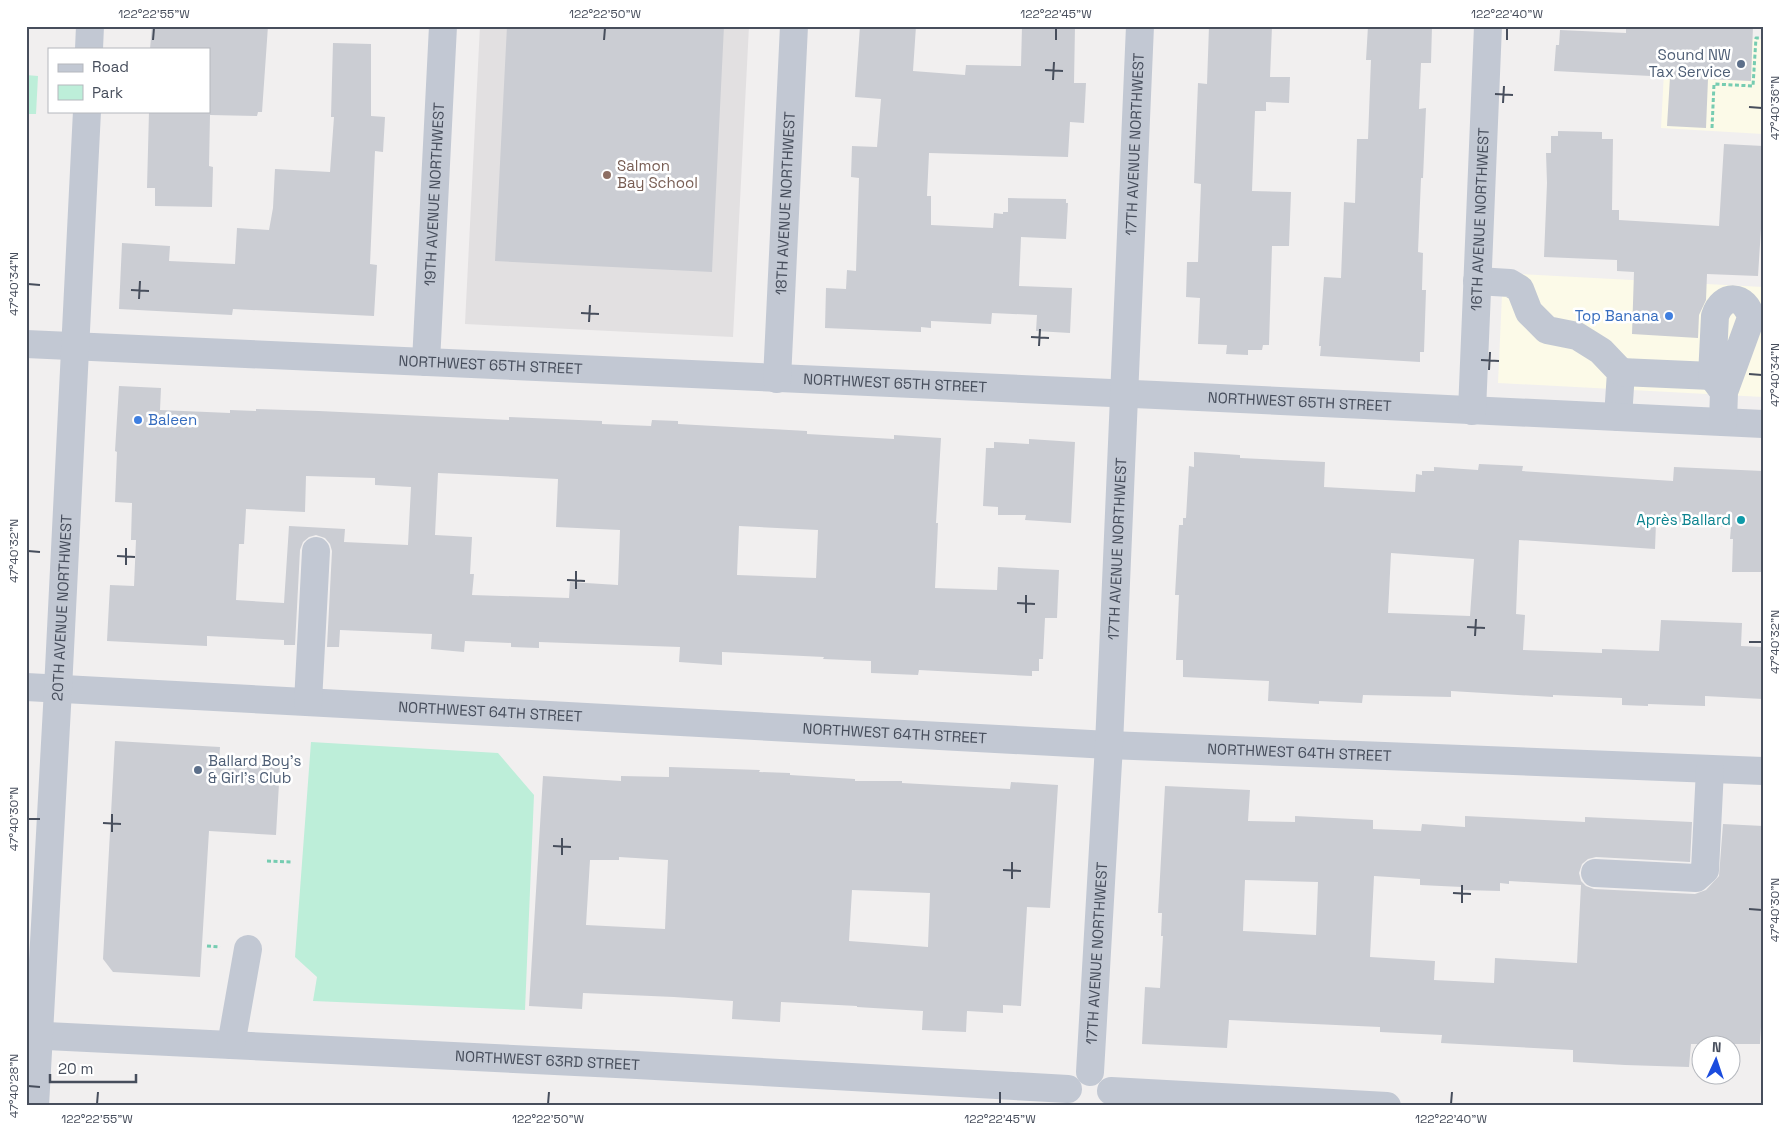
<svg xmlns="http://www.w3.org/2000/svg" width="1789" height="1132" font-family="'Space Grotesk',sans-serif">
  <rect width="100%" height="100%" fill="#f1efef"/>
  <!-- commercial -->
  <path fill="#fcfae8" d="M1666,35l97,4v95l-102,-6z
    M1503,273l260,14v110l-265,-14z"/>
  <!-- education -->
  <path fill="#e2e0e1" d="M480,26h269l-16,311 -268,-13z"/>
  <!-- green -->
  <path fill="#bdeed9" d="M26,75l12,1 -2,38h-10z
    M311,742l187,11 36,42 -9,215 -212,-9 4,-24 -22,-20z"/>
  <!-- building -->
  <path fill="#cbcdd3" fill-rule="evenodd" d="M152,26h116l-6,86h-4l-1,4 -47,-1 -1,51 4,1 -1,40 -57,-1v-18h-8l2,-77h60v-62h-59z
    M507,26h217l-12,246 -217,-11z
    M860,26h56l-3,45 52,4 1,-10 55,1 1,-40h53l-1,57h12l-2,40 -14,-1 -2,35 -139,-4 -2,43h4v29l62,3 1,-15 9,1v-2h5v-14l58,1v4h2l-2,36 -45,-2 -2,49 53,2 -2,45 -34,-2 1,-16 -45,-2 -1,11 -60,-3v7l-10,-1v5l-96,-4 1,-40 20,1 1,-19 9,1 3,-93 -8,-1 1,-31 25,1 4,-48 -26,-2z
    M1209,26h63l-2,51h20l-1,26 -23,-1v9h-11l-3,80 39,1 -2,54h-17l-3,99h-6l-1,5h-14v5l-22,-1 1,-9 -29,-1 2,-46 -14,-1 1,-35h11l3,-78 -7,-1 4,-100 9,1z
    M1368,26h64l-1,37h-10l-2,46 7,-1 -3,70h-2l-3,74 5,1 -1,37h4l-2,62h-4v10l-100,-6 1,-10h-2l5,-69 17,1 3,-76 11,1 2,-64h11l3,-79h-5z
    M1626,26h127l-2,55 -43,-2 -2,49 -39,-2 3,-49 -116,-6 2,-26h3l1,-15 66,3z
    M333,43l38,1v72l14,1 -2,35 -8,-1 -5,113 7,1 -3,51 -141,-7 -1,6 -113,-6 3,-66 48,3 -1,15 66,3 2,-36 32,2 4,-22 2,-39 55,3 4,-55h-3z
    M1558,131l44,1v7h11l-1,71h7v10l100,6 5,-82 39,2v51l-5,79 -51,-2 -1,26 -7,15 -1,23 -66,-4 2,-62 -17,-1v-11l-73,-3 3,-74 -1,-30h5v-17h7z
    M119,386l42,2 -1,22 70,3v-3l26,1v-2l63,2 190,9v-3l93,4v3l49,2 1,-6 26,1v3l129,7v3l87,5v-4l47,3 -5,85h2l-3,65 62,2 1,-23 61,3 -2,48h-12l-2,41h-4v12h-7v5l-113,-6 -1,5 -47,-2v-12l-48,-2 1,-2 -102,-5v13l-43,-3 1,-15 -141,-5v6l-28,-1v-4l-46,-2 -1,11 -33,-3 1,-15 -92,-4 -1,17h-12l5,-96 -2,-7 -5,-6 -9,-3 -7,2 -6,5 -3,8 -5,95h-11v-5l-77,-4v10l-100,-5 3,-56 24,1 2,-46h-5l1,-37 -17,-1 2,-50 -2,-1zM438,473l120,6 -2,48 64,3 -2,55 -48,-3 -1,16 -97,-3 2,-21h-4l2,-37 -37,-2zM306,476l69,2v7l36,2 -3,58 -64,-3 1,-13 -56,-3 -5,77 -48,-3 3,-56h5l2,-35 59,3zM739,526l79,4 -2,48 -79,-3z
    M1029,439l46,3 -4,81 -46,-3 1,-5h-28v-8l-15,-1 3,-58h8v-6l35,2z
    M1194,452l46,3v3l85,4 -1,25 91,5 1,-18 6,1v-4h12v-4l44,3 1,-6 44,2 -1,5 151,10 1,-14 89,4v101h-31l1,-33h-3l1,-12 -75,-4 -1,26 -136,-9 -3,74 9,1 -2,35 79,3v-4l57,2 2,-31 81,3 -1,23 22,1v52l-58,-3v10l-57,-2v2l-26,-1v-7l-69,-3v2l-102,-6v6l-88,-2 -1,8 -43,-2v3l-51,-3 1,-20 -86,-4v-17h-7l3,-65h-4l4,-70h4v-7h3l3,-52 5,1zM1391,553l83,6 -4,57 -82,-3z
    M115,741l105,6 -1,16 61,3 -4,69 -67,-4 -9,146 -87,-5 -10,-13z
    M669,767l91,3 -1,2 31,1v2l65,4v2h47v2l108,6 1,-7 47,3 -8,123 -23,-1 -6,99 -18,-1v8l-36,-2 -1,21 -44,-2 1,-19 -66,-4v-1l-76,-4 -1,20 -48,-3 1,-18 -59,-4 -91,-4 -1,16 -53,-3 14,-230 78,5v-5l48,1zM619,857l49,3 -3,69 -79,-4 4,-65h29zM852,890l78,3 -2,54 -79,-6z
    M1165,786l85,4 -2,31 47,1v-6l78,4v9l48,2 1,-7 43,3v-11l120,6v-5l107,5 -2,40 -94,-5 -8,2 -6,5 -3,9 2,8 5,5 8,3 101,5 11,-4 13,-14 4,-52 40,2v167l-3,51h-69l-2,23 -64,-2 -52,-3v-12l-132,-7 1,-8 -62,-3v-5l-151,-7 -2,28 -85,-4 3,-57 15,1 3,-52h-2l1,-23h-4zM1374,876l46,3v6l42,2v3l38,1v-8l9,1v-3l72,4 -4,78 -82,-5 -1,25 -60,-3 1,-19 -65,-4zM1245,880l73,2 -2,53 -73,-4z"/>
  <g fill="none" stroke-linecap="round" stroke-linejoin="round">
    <!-- path -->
    <path stroke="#76ccb1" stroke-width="3" stroke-dasharray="4 2.5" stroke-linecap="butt" d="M1712,128l2,-44 39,2 3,-48h7
      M267,861l24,1
      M207,946l13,1"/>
    <!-- minor -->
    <g stroke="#c2c8d3" stroke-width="28">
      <path d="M89,49l1,-23"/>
      <path d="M1477,281l33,2 10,6 9,23 18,18 30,6 24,15 20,21 -3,45"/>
      <path id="s1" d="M26,344l1130,51 607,29"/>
      <path id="s2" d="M426,362l17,-336"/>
      <path d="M1621,372l91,4"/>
      <path id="s3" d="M777,379l17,-353"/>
      <path id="s4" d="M1472,411l16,-385"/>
      <path d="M1723,422l1,-30 -12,-16 3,-60c7,-23 31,-22 36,2l-27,74"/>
      <path id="s5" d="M26,687l1083,58 654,26"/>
      <path d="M308,702l8,-151"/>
      <path d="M1595,873l101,5 9,-8 5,-101"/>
      <path id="s6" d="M26,1035l611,30 431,24"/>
      <path d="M231,1045l17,-96"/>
      <path id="s7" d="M1090,1072l19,-327 31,-719"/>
      <path d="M1111,1091l276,15"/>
      <path id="s8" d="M35,1106l23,-417 29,-578"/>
    </g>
  </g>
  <!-- ticks -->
  <path fill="none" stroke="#474e5c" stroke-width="2" d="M153,40l1,-12M604,40l1,-12M1056,40v-12M1507,40v-12M1045,70l18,1M1053,80l1,-18M1495,94l18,1M1503,103l1,-17M1749,107l13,1M28,284l12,1M131,290l18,1M139,299l1,-18M581,313l18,1M589,322l1,-17M1031,337l18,1M1039,346l1,-17M1481,360l18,1M1489,370l1,-18M1749,374l13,1M28,551l12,1M117,556l18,1M126,565v-17M567,580l18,1M576,589v-18M1017,603l18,1M1026,613v-18M1467,627l18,1M1475,636l1,-17M1749,642h13M28,819h12M103,823l18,1M112,832v-18M553,846l18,1M562,855v-17M1003,870l18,1M1012,879v-17M1453,893l18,1M1462,903v-18M1749,909l13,1M28,1086l12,1M97,1104l1,-12M548,1104l1,-12M1000,1104v-12M1451,1104l1,-12"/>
  <!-- markers -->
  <g fill="#5c6f8a" stroke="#fff" stroke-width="2">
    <circle cx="1741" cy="64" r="5"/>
    <circle cx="198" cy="770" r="5"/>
  </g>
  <circle fill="#8d6e63" stroke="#fff" stroke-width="2" cx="607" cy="175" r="5"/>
  <g fill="#3f7fe0" stroke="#fff" stroke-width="2">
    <circle cx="1669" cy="316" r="5"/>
    <circle cx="138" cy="420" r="5"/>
  </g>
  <circle fill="#0f9aa8" stroke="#fff" stroke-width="2" cx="1741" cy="520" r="5"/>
  <g text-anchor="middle" stroke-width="5" stroke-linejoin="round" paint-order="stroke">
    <!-- service labels -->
    <g font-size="15" fill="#4e5e75" stroke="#fff" text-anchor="end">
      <text x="1731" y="60">Sound NW<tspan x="1731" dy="17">Tax Service</tspan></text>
      <text x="208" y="766" text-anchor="start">Ballard Boy's<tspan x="208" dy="17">&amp; Girl's Club</tspan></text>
    </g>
    <!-- street labels -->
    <g font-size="15" fill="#474e5c" stroke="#fff">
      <text dy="5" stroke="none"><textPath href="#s7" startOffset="929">17TH AVENUE NORTHWEST</textPath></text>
      <text dy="5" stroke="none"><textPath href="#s2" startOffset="168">19TH AVENUE NORTHWEST</textPath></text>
      <text dy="5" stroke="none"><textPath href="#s3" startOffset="176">18TH AVENUE NORTHWEST</textPath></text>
      <text dy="5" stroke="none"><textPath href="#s4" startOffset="192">16TH AVENUE NORTHWEST</textPath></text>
      <text dy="5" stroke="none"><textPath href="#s1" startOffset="465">NORTHWEST 65TH STREET</textPath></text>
      <text dy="5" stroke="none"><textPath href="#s1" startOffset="870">NORTHWEST 65TH STREET</textPath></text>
      <text dy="5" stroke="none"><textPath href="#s1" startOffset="1275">NORTHWEST 65TH STREET</textPath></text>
      <text dy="5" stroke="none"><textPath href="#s7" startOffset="524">17TH AVENUE NORTHWEST</textPath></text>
      <text dy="5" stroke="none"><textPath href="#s8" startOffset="499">20TH AVENUE NORTHWEST</textPath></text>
      <text dy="5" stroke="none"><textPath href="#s5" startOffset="465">NORTHWEST 64TH STREET</textPath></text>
      <text dy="5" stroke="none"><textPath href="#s5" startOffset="870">NORTHWEST 64TH STREET</textPath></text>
      <text dy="5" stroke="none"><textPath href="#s5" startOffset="1275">NORTHWEST 64TH STREET</textPath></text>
      <text dy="5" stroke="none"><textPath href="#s7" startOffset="119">17TH AVENUE NORTHWEST</textPath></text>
      <text dy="5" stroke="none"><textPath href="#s6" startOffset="522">NORTHWEST 63RD STREET</textPath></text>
    </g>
    <!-- education labels -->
    <g font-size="15" fill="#785e54" stroke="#fff" text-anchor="start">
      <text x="617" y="171">Salmon<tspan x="617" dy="17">Bay School</tspan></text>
    </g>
    <!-- shop labels -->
    <g font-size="15" fill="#366cbe" stroke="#fff" text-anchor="end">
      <text x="1659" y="321">Top Banana</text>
      <text x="148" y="425" text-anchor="start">Baleen</text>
    </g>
    <!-- culture labels -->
    <g font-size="15" fill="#0d838f" stroke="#fff" text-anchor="end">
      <text x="1731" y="525">Après Ballard</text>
    </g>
  </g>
  <!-- border -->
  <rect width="1789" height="1132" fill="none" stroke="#ffffff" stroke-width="55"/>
  <!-- legend -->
  <rect x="48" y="48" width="162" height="65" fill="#ffffff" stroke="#b5b8be"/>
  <rect x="58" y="64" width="25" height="8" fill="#c2c8d3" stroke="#b5b8be"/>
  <text x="92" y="72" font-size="15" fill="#474e5c">Road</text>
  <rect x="58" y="85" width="25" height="15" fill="#bdeed9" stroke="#b5b8be"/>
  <text x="92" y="98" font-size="15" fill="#474e5c">Park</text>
  <!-- north arrow -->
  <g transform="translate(1716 1060) rotate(3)"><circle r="24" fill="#ffffff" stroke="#b5b8be"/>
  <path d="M0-4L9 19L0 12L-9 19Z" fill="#1b4cde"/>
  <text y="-8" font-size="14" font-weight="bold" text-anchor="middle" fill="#474e5c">N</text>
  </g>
  <!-- scale -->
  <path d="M50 1074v8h86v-8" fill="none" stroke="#474e5c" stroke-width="2.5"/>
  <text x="58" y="1074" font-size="15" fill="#474e5c" stroke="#ffffff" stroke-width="4" paint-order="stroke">20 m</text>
  <rect x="28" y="28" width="1734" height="1076" fill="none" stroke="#474e5c" stroke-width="2"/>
  <g font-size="12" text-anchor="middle" fill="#474e5c">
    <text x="154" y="18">122°22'55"W</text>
    <text x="605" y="18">122°22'50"W</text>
    <text x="1056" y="18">122°22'45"W</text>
    <text x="1507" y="18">122°22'40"W</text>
    <text transform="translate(1775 108) rotate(-90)" y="4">47°40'36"N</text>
    <text transform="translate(14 284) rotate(-90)" y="4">47°40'34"N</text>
    <text transform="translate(1775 375) rotate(-90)" y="4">47°40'34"N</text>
    <text transform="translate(14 551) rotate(-90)" y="4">47°40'32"N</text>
    <text transform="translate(1775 642) rotate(-90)" y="4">47°40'32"N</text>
    <text transform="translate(14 819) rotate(-90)" y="4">47°40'30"N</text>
    <text transform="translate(1775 910) rotate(-90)" y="4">47°40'30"N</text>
    <text transform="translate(14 1086) rotate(-90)" y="4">47°40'28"N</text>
    <text x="97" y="1123">122°22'55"W</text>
    <text x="548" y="1123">122°22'50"W</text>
    <text x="1000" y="1123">122°22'45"W</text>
    <text x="1451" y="1123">122°22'40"W</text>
  </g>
</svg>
